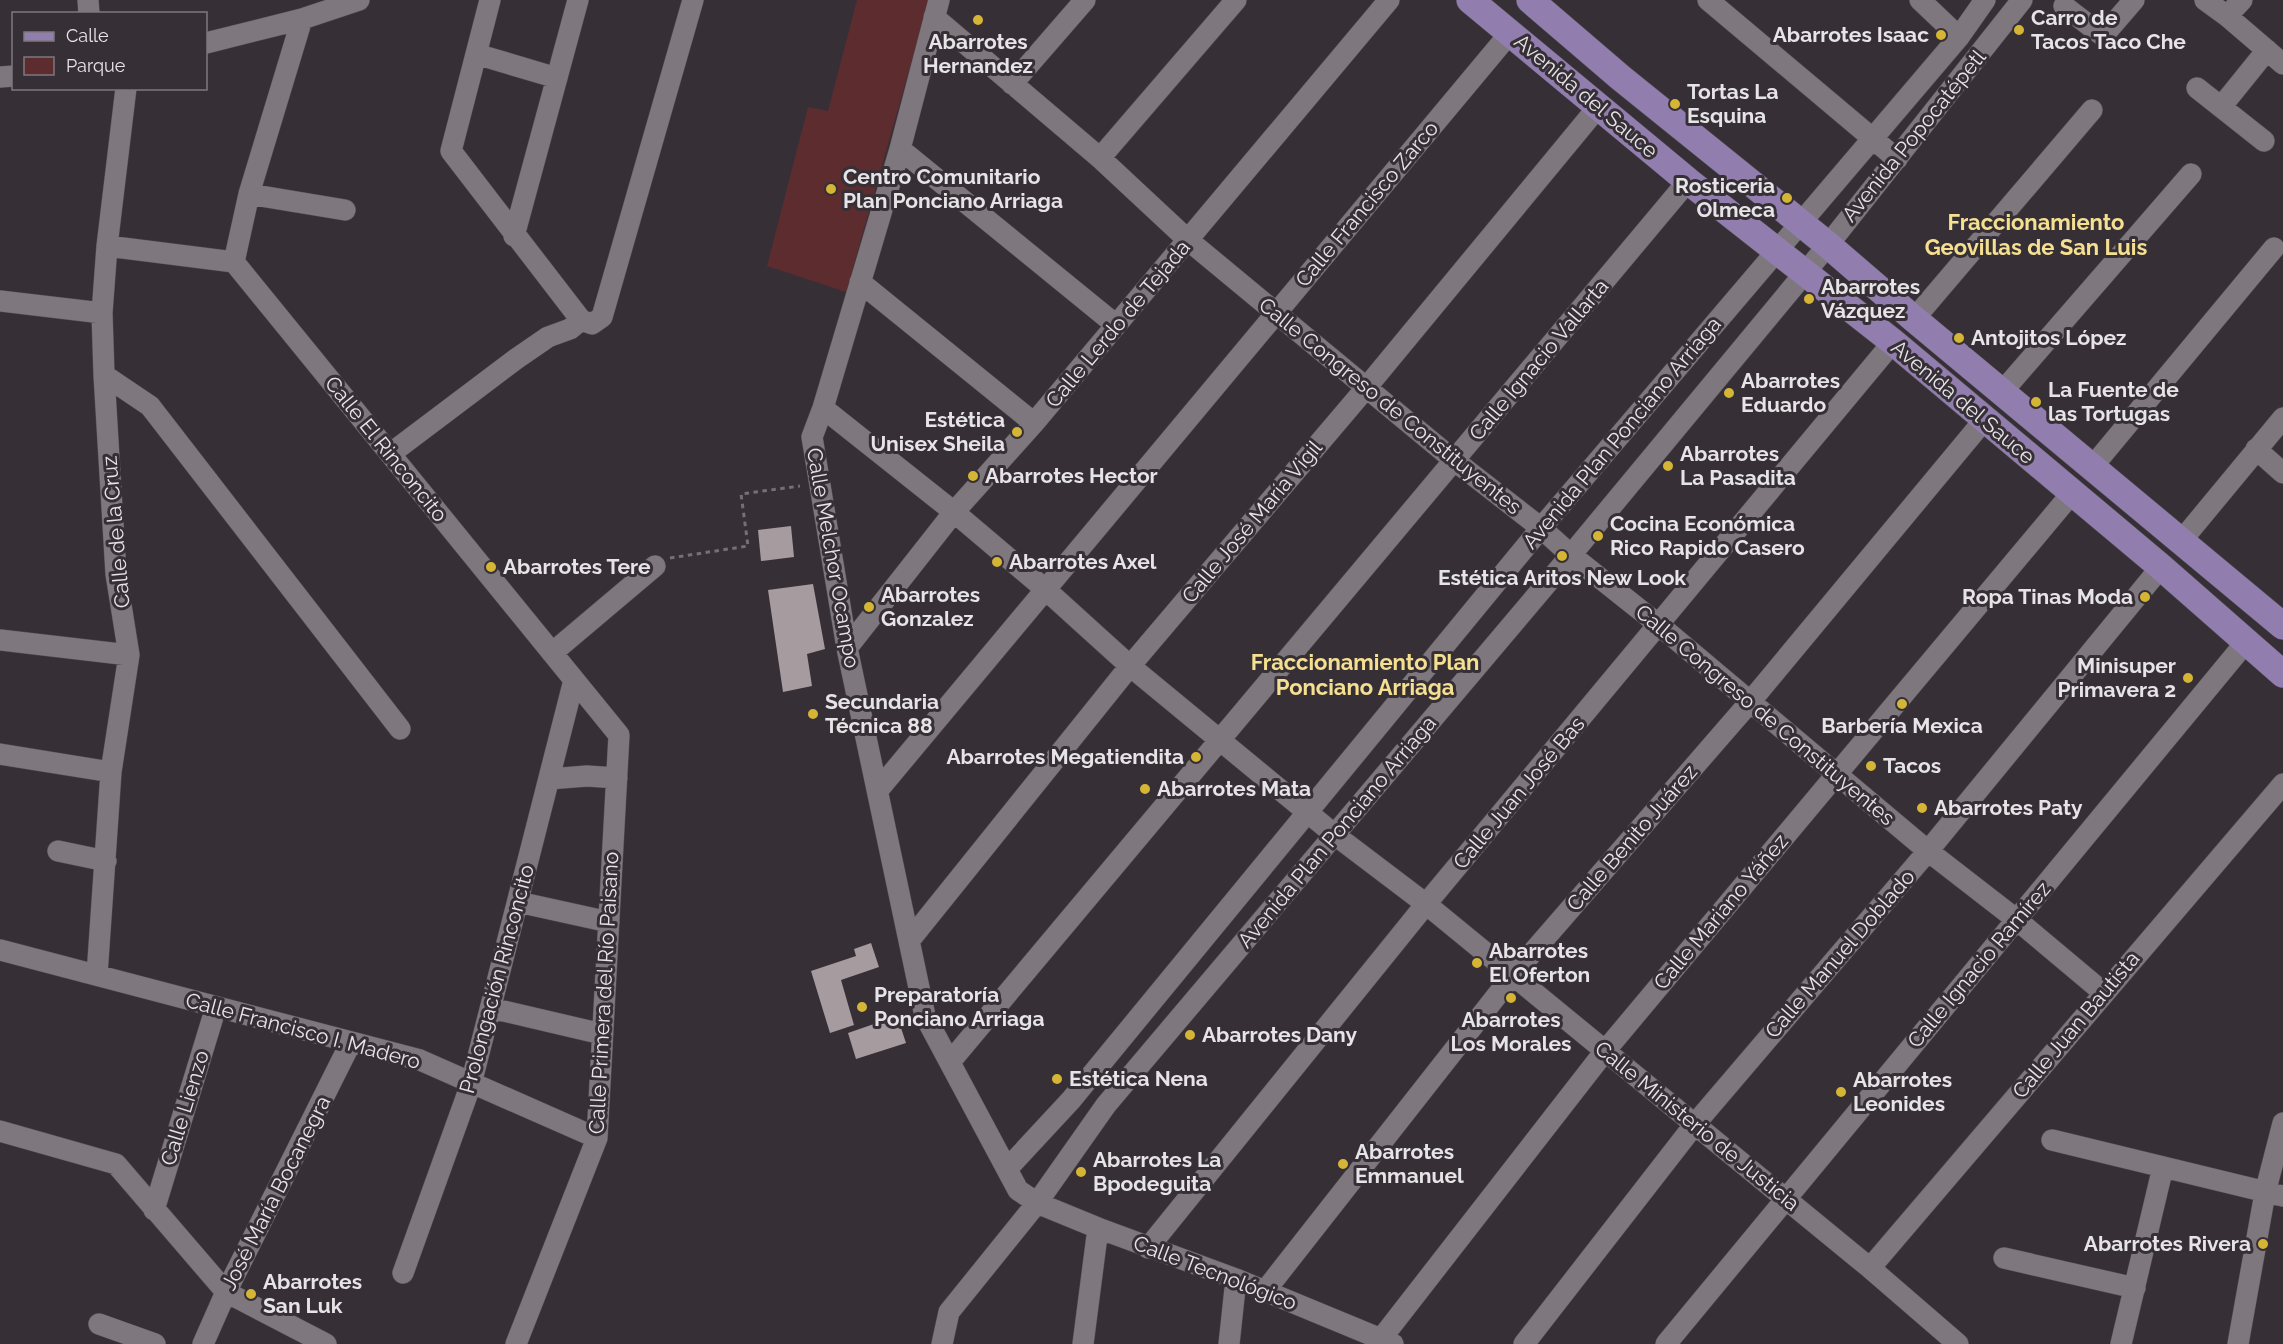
<svg xmlns="http://www.w3.org/2000/svg" width="2283" height="1344" font-family="Raleway,sans-serif">
  <rect width="100%" height="100%" fill="#363036"/>
  <!-- green -->
  <path fill="#5c2c2f" d="M857,0h72l-83,292 -79,-26 41,-159 20,4z"/>
  <!-- building -->
  <path fill="#a69ca0" d="M791,526l3,31 -33,4 -3,-31z
    M813,584l12,65 -18,5 5,32 -29,6 -15,-102z
    M871,943l8,24 -38,13 13,45 -24,8 -19,-62 45,-15 -2,-7z
    M897,1016l9,27 -50,16 -8,-26z"/>
  <g fill="none" stroke-linecap="round" stroke-linejoin="round">
    <defs>
      <path id="minor" d="M88,0l1,14
        M490,0l-39,151 130,169 11,4 10,-7 91,-317
        M939,0l-39,149 -77,259 -11,29 35,211 78,368 93,174 19,13 61,25 138,51 157,65
        M1708,0l189,159
        M1920,0l39,37
        M2205,0l22,16 56,48
        M2064,6l39,30 31,-36
        M2227,16l15,-16
        M934,17l166,141 88,82 267,221 86,67 30,27 88,70 269,226 89,69 87,73
        M206,43l96,-24 57,-19
        M476,54l81,24
        M0,77l14,-1
        M1012,84l73,-84
        M2197,88l67,53
        M2221,107l46,-57
        M900,149l216,176
        M1100,158l136,-158
        M249,194l96,16
        M514,236l64,-236
        M107,246l127,16 385,473 -22,403 -81,206
        M234,262l15,-68 53,-175
        M860,282l174,141
        M0,301l102,12
        M1914,319l178,-209
        M104,375l46,31 250,323
        M2002,392l189,-218
        M823,408l131,104 91,77 85,77 205,169 91,69 444,364 88,76
        M2256,449l27,24
        M390,454l126,-95 32,-22 22,-8 11,-9
        M2093,466l181,-218
        M2182,540l101,-122
        M0,640l129,15
        M847,648l107,-136 80,-89 355,-423
        M552,653l103,-87
        M0,754l111,18
        M549,779l38,-3 30,2
        M879,789l631,-756
        M58,851l48,10
        M518,902l91,20
        M909,941l221,-275 236,-278 232,-281
        M0,950l420,110 177,78
        M97,975l14,-203 18,-117 -13,-81 -12,-199 -2,-62 5,-67 19,-158
        M491,1008l111,26
        M950,1062c245,-295 493,-587 738,-881
        M0,1131l116,33 110,128 100,52
        M2052,1140l231,56
        M1007,1169l64,-69 470,-572 418,-491 26,-37
        M154,1210l62,-203
        M1148,1248l278,-344 467,-562
        M2004,1258l131,30
        M1870,1268l413,-484
        M403,1273l68,-189 103,-404
        M1265,1291l248,-316 237,-273 235,-283
        M99,1324l56,20
        M1381,1339l224,-288 467,-558
        M203,1344l23,-52 125,-250
        M942,1344l7,-32 88,-109 69,-98 465,-550 257,-310 194,-245
        M1083,1344l15,-116
        M1229,1344l7,-65
        M1524,1344l171,-220 233,-273 233,-284
        M1666,1344l580,-702
        M2121,1344l42,-177
        M2238,1344l27,-151 18,-70"/>
      <path id="major" d="M1470,0l218,181 205,161 268,225 122,107
        M1530,0l91,78 207,167 86,74 369,307"/>
    </defs>
    <!-- minor casing -->
    <use href="#minor" stroke="#524d52" stroke-width="22"/>
    <!-- major casing -->
    <use href="#major" stroke="#524d52" stroke-width="28"/>
    <!-- path -->
    <path stroke="#757075" stroke-width="3" stroke-dasharray="4.5 4.5" stroke-linecap="butt" d="M670,558l78,-12 -7,-52 59,-8"/>
    <!-- minor -->
    <use href="#minor" stroke="#7e777e" stroke-width="21"/>
    <!-- major -->
    <use href="#major" stroke="#917eaf" stroke-width="27"/>
  </g>
  <!-- markers -->
  <g fill="#d5b535" stroke="#363036" stroke-width="2">
    <circle cx="978" cy="20" r="6"/>
    <circle cx="2019" cy="30" r="6"/>
    <circle cx="1941" cy="35" r="6"/>
    <circle cx="1675" cy="104" r="6"/>
    <circle cx="831" cy="189" r="6"/>
    <circle cx="1787" cy="198" r="6"/>
    <circle cx="1809" cy="299" r="6"/>
    <circle cx="1959" cy="338" r="6"/>
    <circle cx="1729" cy="393" r="6"/>
    <circle cx="2036" cy="402" r="6"/>
    <circle cx="1017" cy="432" r="6"/>
    <circle cx="1668" cy="466" r="6"/>
    <circle cx="973" cy="476" r="6"/>
    <circle cx="1598" cy="536" r="6"/>
    <circle cx="1562" cy="556" r="6"/>
    <circle cx="997" cy="562" r="6"/>
    <circle cx="491" cy="567" r="6"/>
    <circle cx="2145" cy="597" r="6"/>
    <circle cx="869" cy="607" r="6"/>
    <circle cx="2188" cy="678" r="6"/>
    <circle cx="1902" cy="704" r="6"/>
    <circle cx="813" cy="714" r="6"/>
    <circle cx="1196" cy="757" r="6"/>
    <circle cx="1871" cy="766" r="6"/>
    <circle cx="1145" cy="789" r="6"/>
    <circle cx="1922" cy="808" r="6"/>
    <circle cx="1477" cy="963" r="6"/>
    <circle cx="1511" cy="998" r="6"/>
    <circle cx="862" cy="1007" r="6"/>
    <circle cx="1190" cy="1035" r="6"/>
    <circle cx="1057" cy="1079" r="6"/>
    <circle cx="1841" cy="1092" r="6"/>
    <circle cx="1343" cy="1164" r="6"/>
    <circle cx="1081" cy="1172" r="6"/>
    <circle cx="2263" cy="1244" r="6"/>
    <circle cx="251" cy="1294" r="6"/>
  </g>
  <g text-anchor="middle" stroke-width="6" stroke-linejoin="round" paint-order="stroke">
    <!-- poi labels -->
    <g font-size="21" font-weight="bold" fill="#e7e4e7" stroke="#363036" text-anchor="start">
      <text x="2031" y="25">Carro de<tspan x="2031" dy="24">Tacos Taco Che</tspan></text>
      <text x="1929" y="42" text-anchor="end">Abarrotes Isaac</text>
      <text x="978" y="49" text-anchor="middle">Abarrotes<tspan x="978" dy="24">Hernandez</tspan></text>
      <text x="1687" y="99">Tortas La<tspan x="1687" dy="24">Esquina</tspan></text>
      <text x="843" y="184">Centro Comunitario<tspan x="843" dy="24">Plan Ponciano Arriaga</tspan></text>
      <text x="1775" y="193" text-anchor="end">Rosticeria<tspan x="1775" dy="24">Olmeca</tspan></text>
      <text x="1821" y="294">Abarrotes<tspan x="1821" dy="24">Vázquez</tspan></text>
      <text x="1971" y="345">Antojitos López</text>
      <text x="1741" y="388">Abarrotes<tspan x="1741" dy="24">Eduardo</tspan></text>
      <text x="2048" y="397">La Fuente de<tspan x="2048" dy="24">las Tortugas</tspan></text>
      <text x="1005" y="427" text-anchor="end">Estética<tspan x="1005" dy="24">Unisex Sheila</tspan></text>
      <text x="1680" y="461">Abarrotes<tspan x="1680" dy="24">La Pasadita</tspan></text>
      <text x="985" y="483">Abarrotes Hector</text>
      <text x="1610" y="531">Cocina Económica<tspan x="1610" dy="24">Rico Rapido Casero</tspan></text>
      <text x="1009" y="569">Abarrotes Axel</text>
      <text x="503" y="574">Abarrotes Tere</text>
      <text x="1562" y="585" text-anchor="middle">Estética Aritos New Look</text>
      <text x="881" y="602">Abarrotes<tspan x="881" dy="24">Gonzalez</tspan></text>
      <text x="2133" y="604" text-anchor="end">Ropa Tinas Moda</text>
      <text x="2176" y="673" text-anchor="end">Minisuper<tspan x="2176" dy="24">Primavera 2</tspan></text>
      <text x="825" y="709">Secundaria<tspan x="825" dy="24">Técnica 88</tspan></text>
      <text x="1902" y="733" text-anchor="middle">Barbería Mexica</text>
      <text x="1184" y="764" text-anchor="end">Abarrotes Megatiendita</text>
      <text x="1883" y="773">Tacos</text>
      <text x="1157" y="796">Abarrotes Mata</text>
      <text x="1934" y="815">Abarrotes Paty</text>
      <text x="1489" y="958">Abarrotes<tspan x="1489" dy="24">El Oferton</tspan></text>
      <text x="874" y="1002">Preparatoría<tspan x="874" dy="24">Ponciano Arriaga</tspan></text>
      <text x="1511" y="1027" text-anchor="middle">Abarrotes<tspan x="1511" dy="24">Los Morales</tspan></text>
      <text x="1202" y="1042">Abarrotes Dany</text>
      <text x="1069" y="1086">Estética Nena</text>
      <text x="1853" y="1087">Abarrotes<tspan x="1853" dy="24">Leonides</tspan></text>
      <text x="1355" y="1159">Abarrotes<tspan x="1355" dy="24">Emmanuel</tspan></text>
      <text x="1093" y="1167">Abarrotes La<tspan x="1093" dy="24">Bpodeguita</tspan></text>
      <text x="2251" y="1251" text-anchor="end">Abarrotes Rivera</text>
      <text x="263" y="1289">Abarrotes<tspan x="263" dy="24">San Luk</tspan></text>
    </g>
    <!-- street labels -->
    <g font-size="21" fill="#e7e4e7" stroke="#363036">
      <text transform="translate(1586 96) rotate(40)" y="7">Avenida del Sauce</text>
      <text transform="translate(1914 136) rotate(-51)" y="7">Avenida Popocatépetl</text>
      <text transform="translate(1367 204) rotate(-50)" y="7">Calle Francisco Zarco</text>
      <text transform="translate(1118 324) rotate(-50)" y="7">Calle Lerdo de Tejada</text>
      <text transform="translate(1539 360) rotate(-50)" y="7">Calle Ignacio Vallarta</text>
      <text transform="translate(1963 402) rotate(40)" y="7">Avenida del Sauce</text>
      <text transform="translate(1390 406) rotate(39)" y="7">Calle Congreso de Constituyentes</text>
      <text transform="translate(1622 433) rotate(-50)" y="7">Avenida Plan Ponciano Arriaga</text>
      <text transform="translate(386 449) rotate(51)" y="7">Calle El Rinconcito</text>
      <text transform="translate(1252 522) rotate(-50)" y="7">Calle José María Vigil</text>
      <text transform="translate(116 532) rotate(-95)" y="7">Calle de la Cruz</text>
      <text transform="translate(833 558) rotate(80)" y="7">Calle Melchor Ocampo</text>
      <text transform="translate(1765 715) rotate(40)" y="7">Calle Congreso de Constituyentes</text>
      <text transform="translate(1519 793) rotate(-50)" y="7">Calle Juan José Bas</text>
      <text transform="translate(1337 832) rotate(-50)" y="7">Avenida Plan Ponciano Arriaga</text>
      <text transform="translate(1632 838) rotate(-49)" y="7">Calle Benito Juárez</text>
      <text transform="translate(1721 912) rotate(-50)" y="7">Calle Mariano Yáñez</text>
      <text transform="translate(1840 954) rotate(-49)" y="7">Calle Manuel Doblado</text>
      <text transform="translate(1979 965) rotate(-50)" y="7">Calle Ignacio Ramírez</text>
      <text transform="translate(497 979) rotate(-75)" y="7">Prolongación Rinconcito</text>
      <text transform="translate(604 993) rotate(-87)" y="7">Calle Primera del Río Paisano</text>
      <text transform="translate(2076 1025) rotate(-50)" y="7">Calle Juan Bautista</text>
      <text transform="translate(303 1031) rotate(15)" y="7">Calle Francisco I. Madero</text>
      <text transform="translate(185 1108) rotate(-73)" y="7">Calle Lienzo</text>
      <text transform="translate(1697 1126) rotate(39)" y="7">Calle Ministerio de Justicia</text>
      <text transform="translate(276 1193) rotate(-63)" y="7">José María Bocanegra</text>
      <text transform="translate(1215 1273) rotate(21)" y="7">Calle Tecnológico</text>
    </g>
    <!-- neighbourhood labels -->
    <g font-size="22" font-weight="bold" fill="#f5e092" stroke="#363036">
      <text x="2036" y="230">Fraccionamiento<tspan x="2036" dy="25">Geovillas de San Luis</tspan></text>
      <text x="1365" y="670">Fraccionamiento Plan<tspan x="1365" dy="25">Ponciano Arriaga</tspan></text>
    </g>
  </g>
  <!-- legend -->
  <rect x="12" y="12" width="195" height="78" fill="#363036" stroke="#7d787d" stroke-width="1.5"/>
  <rect x="24" y="32" width="30" height="9" fill="#917eaf" stroke="#7d787d" stroke-width="1.5"/>
  <text x="66" y="42" font-size="18" fill="#e7e4e7">Calle</text>
  <rect x="24" y="57" width="30" height="18" fill="#5c2c2f" stroke="#7d787d" stroke-width="1.5"/>
  <text x="66" y="72" font-size="18" fill="#e7e4e7">Parque</text>
</svg>
